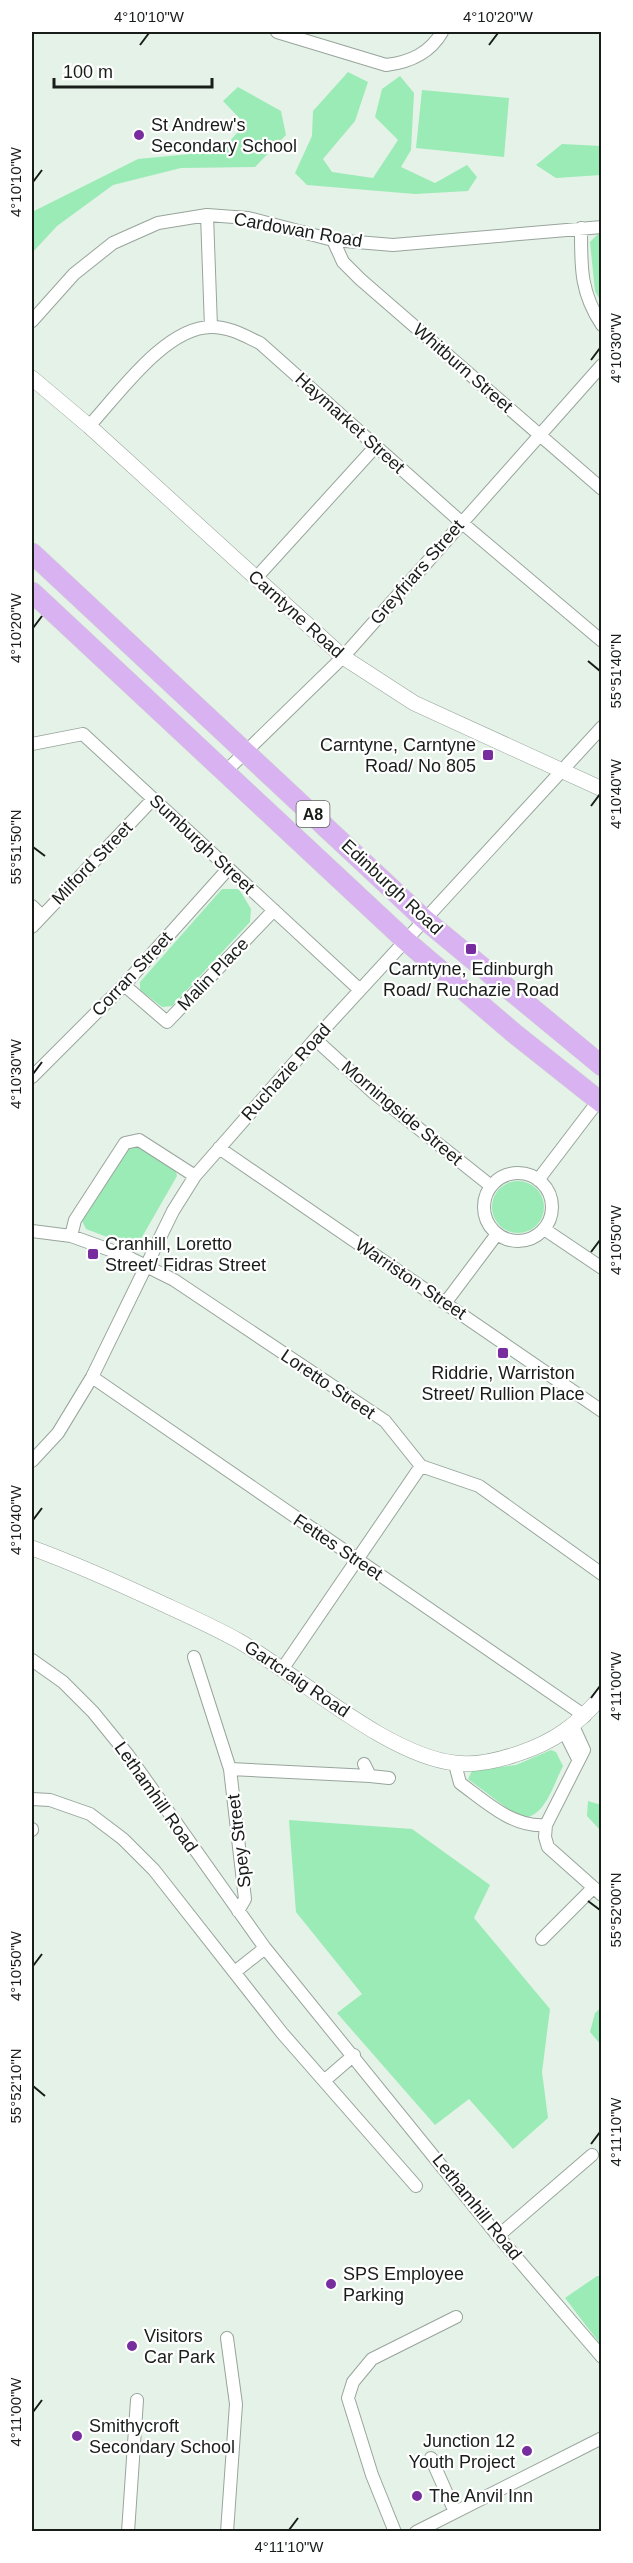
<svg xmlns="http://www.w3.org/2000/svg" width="633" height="2563" font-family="Arial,sans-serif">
  <rect width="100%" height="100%" fill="#e4f2e8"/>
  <!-- green -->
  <path fill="#9aebb5" d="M348,72l20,10 -13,39 -32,38 9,13 41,6 25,-38 -23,-23 7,-28 18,-13 14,17 -3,57 -10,17 34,16 32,-18 10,12 -9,14 -53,3 -108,-9 -12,-12 17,-37 1,-25z
    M238,87l43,24 5,24 -31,32 -74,1 -68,17 -56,41 -25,27v-41l106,-53 83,-8 24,-27 -22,-23z
    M422,90l87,8 -5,59 -88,-9z
    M562,144l39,2v29l-45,3 -20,-13z
    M598,234h3v68l-6,-11 -5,-49z
    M222,889h17l12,20 -1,13 -78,84 -10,1 -22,-17v-8z
    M139,1147l36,21 2,8 -39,68 -7,2 -45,-17 -4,-8 46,-72z
    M492 1207a26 26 0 1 1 52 0a26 26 0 1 1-52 0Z
    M551,1750l5,2 7,14c-10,19 -18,53 -43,52l-52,-39 4,-8 44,-6z
    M588,1801l13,4v26l-14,-15z
    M289,1820l123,9 78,56 -16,33 76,91 -8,63 6,46 -35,31 -44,-50 -34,26 -98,-112 25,-19 -66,-82z
    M601,2008v37l-11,-13 5,-19z
    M597,2276h4v69l-36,-47z"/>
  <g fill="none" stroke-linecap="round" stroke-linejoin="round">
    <defs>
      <path id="minor" d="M277,32l109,33c25,-3 44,-12 56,-33
        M207,215l4,112
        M581,228c0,39 -1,64 21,97
        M333,240l10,22 17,17 242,210
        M32,321l42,-47 39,-31 45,-20 49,-8 41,3 85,22 60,5 209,-18
        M89,426c29,-31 77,-100 123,-99 18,0 33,9 48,16l201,179 141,119
        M256,578l120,-132
        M32,744l51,-10 277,256
        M225,772l118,-115 259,-292
        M32,906l10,10
        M32,927l121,-128
        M124,985l43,37 107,-112
        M315,1039l59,54 117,93
        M32,1077l92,-92 104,-116
        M219,1148l383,263
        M484 1207a34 34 0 1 1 68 0a34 34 0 1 1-68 0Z
        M538,1180l64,-84
        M544,1229l58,39
        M32,1231l39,5 53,19 50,25 211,141 36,45 58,20 123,88
        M71,1236l4,-16 50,-77 14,-3 56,36
        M446,1302l51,-68
        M92,1377l493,339
        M32,1461l26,-28 34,-56 81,-166 22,-35 120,-137 287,-312
        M194,1657l36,112 15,130 -7,12
        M32,1660l31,22 30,30 35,43 137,193 233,288 104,121
        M283,1668l138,-202
        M573,1726l11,24 -38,75 -1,12 3,10 54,48
        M565,1733l13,26
        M455,1764l5,19c26,19 53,45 86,42
        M230,1769l140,7 -6,-12
        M370,1776l19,2
        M32,1799l18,1 40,14 33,25 31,31 128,163 134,153
        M32,1829v1
        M542,1939l50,-50
        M236,1971l29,-23
        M324,2081l30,-26
        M498,2236l94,-81
        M227,2338l9,66 -9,128
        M431,2458l24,54
        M128,2532l9,-132
        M395,2532l-23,-57 -24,-77 5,-16 19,-23 84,-42
        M416,2532l186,-94"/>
      <path id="tertiary" d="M32,378l57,48 254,231 71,46 188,86
        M32,1548c44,16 86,35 129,55 26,12 53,24 78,38 60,35 149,115 216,122 20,3 44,-3 62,-9 37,-12 60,-29 85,-58"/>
      <path id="primary" d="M32,553l392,366 178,147
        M32,592l373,348 110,94 87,69"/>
    </defs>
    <!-- minor casing -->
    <use href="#minor" stroke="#98a59c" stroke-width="14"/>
    <!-- tertiary casing -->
    <use href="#tertiary" stroke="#98a59c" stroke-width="16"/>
    <!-- primary casing -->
    <use href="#primary" stroke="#d1d2d1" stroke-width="21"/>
    <!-- minor -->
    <use href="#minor" stroke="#fff" stroke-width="12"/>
    <!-- tertiary -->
    <use href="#tertiary" stroke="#fff" stroke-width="15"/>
    <!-- primary -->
    <use href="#primary" stroke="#d9b2f1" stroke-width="20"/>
  </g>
  <!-- ticks -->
  <path fill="none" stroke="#191d1a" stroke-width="2" d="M140,45l9,-12M489,45l9,-12M33,182l9,-12M591,360l9,-12M33,628l9,-12M588,661l12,10M591,806l9,-12M33,847l12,9M33,1074l9,-12M591,1252l9,-12M33,1520l9,-12M591,1698l9,-12M588,1901l12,9M33,1966l9,-12M33,2086l12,10M591,2144l9,-12M33,2412l9,-12M289,2530l9,-12"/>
  <!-- markers -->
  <g fill="#782d9f" stroke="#fff" stroke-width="2">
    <circle cx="139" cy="135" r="6"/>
    <rect x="482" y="749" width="12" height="12" rx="3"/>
    <rect x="465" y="943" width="12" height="12" rx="3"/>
    <rect x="87" y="1248" width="12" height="12" rx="3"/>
    <rect x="497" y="1347" width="12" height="12" rx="3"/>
    <circle cx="331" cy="2284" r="6"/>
    <circle cx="132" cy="2346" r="6"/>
    <circle cx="77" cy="2436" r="6"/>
    <circle cx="527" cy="2451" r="6"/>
    <circle cx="417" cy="2496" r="6"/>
  </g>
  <g text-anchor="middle" stroke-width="4.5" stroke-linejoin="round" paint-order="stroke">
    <!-- shield labels -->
    <rect fill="#fff" stroke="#5e615f" stroke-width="1.5" x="296.5" y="801" width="33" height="26" rx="4.5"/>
    <g font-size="16" font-weight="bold" fill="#191d1a">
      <text x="313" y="820">A8</text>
    </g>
    <!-- poi labels -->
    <g font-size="18" fill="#191d1a" stroke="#fff" text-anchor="start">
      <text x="151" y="131">St Andrew's<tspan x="151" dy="21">Secondary School</tspan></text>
      <text x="476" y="751" text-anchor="end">Carntyne, Carntyne<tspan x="476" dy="21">Road/ No 805</tspan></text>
      <text x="471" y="975" text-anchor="middle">Carntyne, Edinburgh<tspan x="471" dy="21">Road/ Ruchazie Road</tspan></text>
      <text x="105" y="1250">Cranhill, Loretto<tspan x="105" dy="21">Street/ Fidras Street</tspan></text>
      <text x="503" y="1379" text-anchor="middle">Riddrie, Warriston<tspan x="503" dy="21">Street/ Rullion Place</tspan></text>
      <text x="343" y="2280">SPS Employee<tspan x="343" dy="21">Parking</tspan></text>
      <text x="144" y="2342">Visitors<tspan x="144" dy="21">Car Park</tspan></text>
      <text x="89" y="2432">Smithycroft<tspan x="89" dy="21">Secondary School</tspan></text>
      <text x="515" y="2447" text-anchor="end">Junction 12<tspan x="515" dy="21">Youth Project</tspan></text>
      <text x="429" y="2502">The Anvil Inn</text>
    </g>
    <!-- street labels -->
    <g font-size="18" fill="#191d1a" stroke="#fff">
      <text transform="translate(298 230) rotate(10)" y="6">Cardowan Road</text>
      <text transform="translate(463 368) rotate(41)" y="6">Whitburn Street</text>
      <text transform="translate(350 423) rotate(42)" y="6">Haymarket Street</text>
      <text transform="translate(417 572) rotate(-49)" y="6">Greyfriars Street</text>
      <text transform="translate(296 614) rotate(42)" y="6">Carntyne Road</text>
      <text transform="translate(202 844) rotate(43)" y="6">Sumburgh Street</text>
      <text transform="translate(92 863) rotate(-46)" y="6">Milford Street</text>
      <text transform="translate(392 887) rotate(43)" y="6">Edinburgh Road</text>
      <text transform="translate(132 974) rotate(-47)" y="6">Corran Street</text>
      <text transform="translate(213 974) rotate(-46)" y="6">Malin Place</text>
      <text transform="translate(286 1072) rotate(-48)" y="6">Ruchazie Road</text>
      <text transform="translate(402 1113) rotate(40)" y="6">Morningside Street</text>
      <text transform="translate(411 1279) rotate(34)" y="6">Warriston Street</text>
      <text transform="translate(328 1384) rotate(34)" y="6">Loretto Street</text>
      <text transform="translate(338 1547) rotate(34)" y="6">Fettes Street</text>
      <text transform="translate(297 1679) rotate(34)" y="6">Gartcraig Road</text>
      <text transform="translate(156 1797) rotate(55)" y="6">Lethamhill Road</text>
      <text transform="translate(239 1841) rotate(-97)" y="6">Spey Street</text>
      <text transform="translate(477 2207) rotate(51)" y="6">Lethamhill Road</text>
    </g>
  </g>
  <!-- border -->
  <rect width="633" height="2563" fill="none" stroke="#ffffff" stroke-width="66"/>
  <!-- scale -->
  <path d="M54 78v9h158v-9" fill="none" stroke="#191d1a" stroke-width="3"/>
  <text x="63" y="78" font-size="18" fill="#191d1a" stroke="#ffffff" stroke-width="4.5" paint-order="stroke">100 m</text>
  <rect x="33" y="33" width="567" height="2497" fill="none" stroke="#191d1a" stroke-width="2"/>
  <g font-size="15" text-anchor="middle" fill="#191d1a">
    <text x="149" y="22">4°10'10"W</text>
    <text x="498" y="22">4°10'20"W</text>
    <text transform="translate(16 182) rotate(-90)" y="5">4°10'10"W</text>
    <text transform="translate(616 348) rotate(-90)" y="5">4°10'30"W</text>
    <text transform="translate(16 628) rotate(-90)" y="5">4°10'20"W</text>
    <text transform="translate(616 671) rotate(-90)" y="5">55°51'40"N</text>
    <text transform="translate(616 794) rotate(-90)" y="5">4°10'40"W</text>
    <text transform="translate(16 847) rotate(-90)" y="5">55°51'50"N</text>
    <text transform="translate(16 1074) rotate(-90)" y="5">4°10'30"W</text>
    <text transform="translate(616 1240) rotate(-90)" y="5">4°10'50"W</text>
    <text transform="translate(16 1520) rotate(-90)" y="5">4°10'40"W</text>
    <text transform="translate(616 1686) rotate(-90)" y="5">4°11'00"W</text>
    <text transform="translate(616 1910) rotate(-90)" y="5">55°52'00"N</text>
    <text transform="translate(16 1966) rotate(-90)" y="5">4°10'50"W</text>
    <text transform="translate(16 2086) rotate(-90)" y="5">55°52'10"N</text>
    <text transform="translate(616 2132) rotate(-90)" y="5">4°11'10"W</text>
    <text transform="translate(16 2412) rotate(-90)" y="5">4°11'00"W</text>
    <text x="289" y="2552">4°11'10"W</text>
  </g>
</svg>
